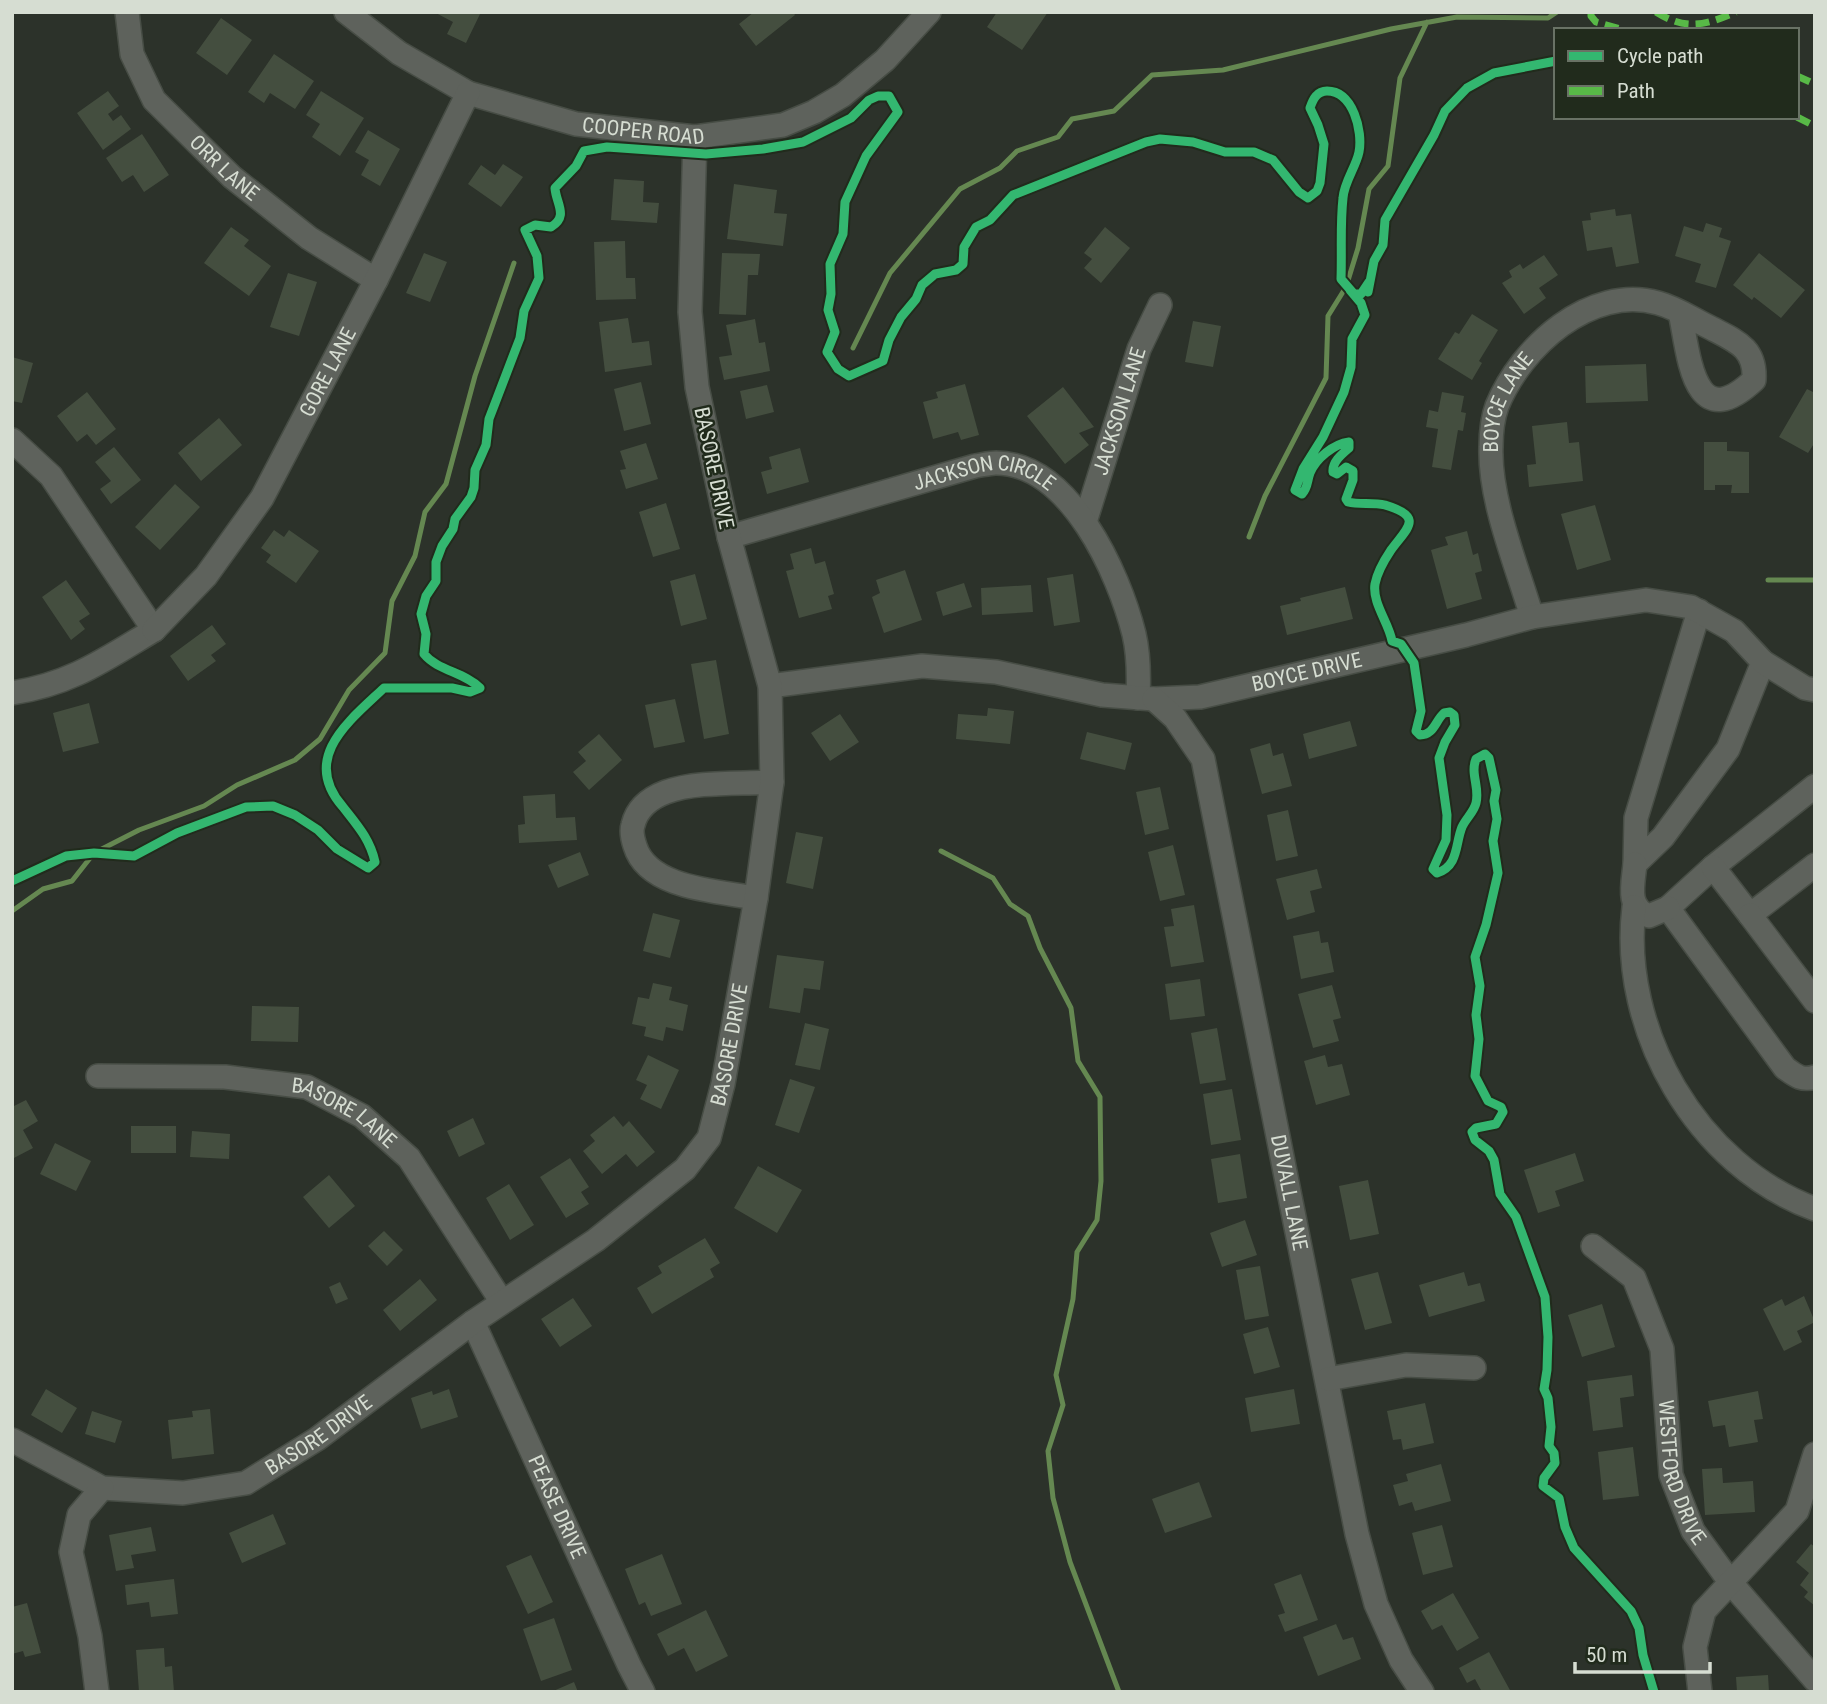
<svg xmlns="http://www.w3.org/2000/svg" width="1827" height="1704" font-family="'Roboto Condensed',sans-serif">
  <rect width="100%" height="100%" fill="#2c322a"/>
  <g fill="none" stroke-linecap="round" stroke-linejoin="round">
    <!-- stream -->
    <path stroke="#658851" stroke-width="5" d="M853,348l37,-75 70,-84 40,-21 17,-17 41,-14 14,-18 42,-8 38,-36 71,-5 168,-41 66,-12 91,1 9,-6
      M1249,537l16,-41 61,-118 2,-62 18,-29 12,-39 11,-59 19,-23 12,-88 27,-56
      M1768,580h47
      M941,851l52,27 17,26 18,12 12,32 31,60 7,53 22,36 1,84 -4,39 -20,32 -4,47 -17,76 7,30 -15,46 5,47 17,64 49,130
      M12,911l31,-22 29,-8 22,-28 45,-23 65,-24 33,-21 58,-25 25,-21 29,-49 36,-37 7,-52 23,-45 10,-44 21,-28 29,-108 39,-113"/>
  </g>
  <!-- building -->
  <path fill="#444e3f" d="M434,12h47l-15,31 -19,-9 6,-12z
    M754,12h39l2,3 -39,31 -17,-22z
    M997,12h51l-26,38 -35,-23z
    M221,18l31,22 -25,35 -31,-22z
    M274,54l40,27 -19,28 -25,-16 -6,10 -16,-11z
    M108,91l11,15 -11,8 5,7 8,-6 10,14 -28,21 -26,-37z
    M321,91l43,27 -24,38 -28,-19 8,-13 -14,-9z
    M368,130l32,19 -20,37 -19,-11 8,-15 -14,-8z
    M142,134l27,41 -25,17 -11,-17 -11,7 -16,-24z
    M503,164l20,13 -22,30 -33,-23 13,-19 14,10z
    M614,179l30,2 -1,21 16,1 -2,20 -46,-3z
    M734,184l43,6 -3,23 13,1 -4,32 -56,-7z
    M1615,209l1,7 15,-2 8,49 -23,4 -4,-20 -25,4 -5,-30 9,-1 -1,-7z
    M1706,223l16,5 -3,9 12,4 -15,47 -21,-6 6,-18 -26,-8 9,-30 19,6z
    M231,227l18,13 -5,6 27,20 -22,30 -45,-33z
    M1105,227l25,21 -29,35 -17,-15 8,-9 -8,-6z
    M625,241l1,37h9l1,21 -40,1 -2,-58z
    M424,253l23,9 -17,40 -24,-9z
    M722,253l38,1 -2,21h-10l-2,40 -27,-1z
    M1759,253l46,37 -24,28 -27,-21 -2,3 -19,-15z
    M1544,255l14,20 -19,13 7,10 -22,16 -22,-31 10,-6 -3,-6 11,-7 3,5z
    M288,273l29,9 -18,54 -29,-9z
    M1472,314l26,16 -19,31 3,2 -10,17 -34,-21 17,-27 4,2z
    M628,318l4,25 17,-2 3,24 -47,7 -6,-50z
    M755,319l4,24 6,-1 5,29 -46,9 -5,-23 13,-2 -6,-30z
    M1193,321l28,5 -8,41 -28,-5z
    M12,357l21,6 -11,40 -10,-2z
    M1646,364l2,37 -62,2 -1,-37z
    M641,382l10,42 -27,7 -10,-42z
    M965,384l14,51 -18,5 -3,-8 -25,7 -10,-37 15,-4 -2,-6z
    M767,385l7,27 -28,7 -6,-28z
    M1063,387l31,40 -15,6 10,12 -24,19 -38,-48z
    M1807,389l8,4v49l-7,11 -29,-16z
    M87,392l29,37 -20,16 -9,-11 -10,8 -20,-26z
    M1442,392l22,4 -3,16 5,1 -3,18 -5,-1 -7,40 -19,-3 6,-38 -12,-2 3,-17 9,2z
    M219,418l23,27 -41,36 -23,-28z
    M1567,422l2,21 10,-1 4,39 -54,6 -2,-22 9,-1 -4,-38z
    M1704,442h23v9l22,1v41h-18l1,-8h-17v5h-11z
    M646,443l12,36 -32,10 -6,-19 6,-1 -6,-18z
    M114,447l27,33 -30,24 -11,-15 11,-8 -16,-19z
    M800,448l9,34 -42,12 -6,-22 11,-3 -3,-12z
    M175,484l25,23 -40,43 -25,-23z
    M666,503l14,46 -27,8 -14,-45z
    M1595,505l16,55 -34,10 -16,-56z
    M274,530l10,7 5,-7 30,21 -23,32 -30,-21 5,-7 -10,-7z
    M1467,531l6,24 5,-2 4,18 -7,2 7,26 -35,10 -16,-59 17,-5 -3,-8z
    M811,548l4,16 10,-3 9,33 -6,2 4,13 -33,9 -13,-47 8,-2 -4,-15z
    M905,570l17,50 -38,13 -12,-36 8,-4 -4,-13z
    M695,574l12,45 -26,7 -11,-45z
    M1073,574l7,48 -26,4 -7,-48z
    M66,580l24,34 -11,7 6,8 -14,11 -29,-43z
    M964,583l8,24 -29,9 -7,-24z
    M1031,585l2,27 -51,3 -1,-27z
    M1345,587l8,32 -66,16 -7,-29 21,-5 -1,-3z
    M212,625l14,19 -15,11 5,6 -28,20 -18,-25z
    M716,660l13,74 -25,5 -13,-75z
    M675,699l10,43 -31,6 -9,-43z
    M89,703l10,40 -36,9 -10,-39z
    M988,708l26,3 -4,33 -54,-5 2,-25 29,2z
    M840,714l19,28 -29,19 -19,-28z
    M1350,721l7,25 -48,13 -6,-25z
    M1087,732l45,11 -7,27 -45,-11z
    M599,734l23,26 -33,30 -16,-18 13,-11 -8,-9z
    M1270,743l3,13 10,-3 9,33 -30,8 -12,-45z
    M1160,787l9,42 -24,6 -9,-43z
    M555,794l1,24 19,-1 2,23 -58,3 -1,-18 7,-1 -2,-28z
    M1288,810l10,46 -22,5 -9,-46z
    M796,832l27,5 -10,52 -27,-6z
    M1173,845l12,50 -25,6 -12,-49z
    M580,852l9,23 -31,13 -10,-23z
    M1317,869l5,19 -12,3 5,21 -28,8 -11,-41z
    M1194,905l10,57 -33,5 -7,-40 10,-1 -3,-17z
    M653,913l27,7 -10,38 -27,-7z
    M1319,931l2,12 7,-1 6,30 -33,7 -8,-43z
    M777,955l47,6 -4,29 -16,-2 -4,25 -31,-5z
    M1200,979l5,37 -35,4 -5,-36z
    M653,983l19,4 -3,13 19,5 -5,26 -17,-4 -3,14 -19,-5 2,-9 -14,-3 6,-27 11,2z
    M1332,985l9,33 -8,2 6,21 -26,7 -15,-54z
    M252,1006l47,1 -1,35 -47,-1z
    M805,1023l24,6 -9,41 -25,-5z
    M1217,1028l9,52 -26,4 -9,-51z
    M648,1055l31,15 -18,39 -21,-10 7,-14 -11,-5z
    M1325,1055l3,12 14,-3 8,31 -34,10 -12,-44z
    M790,1079l25,8 -16,46 -24,-8z
    M1232,1089l9,51 -30,5 -8,-51z
    M26,1100l12,21 -15,9 10,18 -21,11v-52z
    M614,1116l9,11 6,-6 26,31 -18,15 -11,-13 -24,20 -19,-23 12,-10 -5,-6z
    M473,1118l12,26 -26,13 -12,-26z
    M131,1126h45v27h-45z
    M192,1131l38,3 -1,25 -39,-2z
    M55,1143l36,18 -15,30 -36,-17z
    M1575,1153l9,28 -29,10 5,15 -22,7 -14,-43z
    M1240,1154l7,44 -29,5 -7,-44z
    M570,1158l19,29 -8,5 8,12 -23,14 -26,-41z
    M758,1166l44,24 -25,43 -43,-25z
    M329,1175l26,31 -26,22 -26,-31z
    M1368,1180l11,54 -29,6 -11,-54z
    M509,1184l25,41 -24,15 -24,-42z
    M1245,1220l12,35 -35,12 -12,-34z
    M384,1231l19,19 -16,16 -19,-20z
    M705,1238l15,25 -10,6 4,8 -62,37 -15,-26 25,-15 -4,-7z
    M1260,1266l9,50 -24,4 -9,-50z
    M1378,1272l14,51 -27,7 -14,-51z
    M1464,1272l4,14 12,-3 5,18 -56,16 -10,-32z
    M420,1279l17,21 -37,31 -17,-21z
    M340,1282l8,17 -12,5 -7,-17z
    M1804,1296l11,26 -18,9 5,11 -18,9 -21,-42 19,-10 3,7z
    M573,1298l19,28 -32,21 -19,-28z
    M1602,1304l13,43 -33,10 -14,-42z
    M1268,1327l12,40 -26,7 -11,-40z
    M1632,1375l2,21 -14,2 3,29 -30,4 -6,-50z
    M46,1389l31,19 -15,25 -31,-18z
    M449,1389l9,28 -37,12 -10,-31 21,-7 1,4z
    M1294,1389l6,35 -49,8 -6,-34z
    M1758,1391l5,28 -9,1 4,22 -29,5 -4,-22 -12,2 -5,-26z
    M1425,1403l9,40 -31,7 -2,-11 -8,1 -6,-29z
    M210,1409l4,45 -42,5 -4,-39 25,-3 -1,-6z
    M92,1411l30,10 -7,22 -30,-9z
    M1633,1447l6,49 -36,4 -5,-48z
    M1441,1464l10,37 -36,10 -3,-9 -13,4 -6,-21 15,-4 -2,-7z
    M1722,1468l1,15 30,-2 2,31 -50,3 -3,-46z
    M1199,1482l13,35 -47,16 -13,-34z
    M273,1514l13,30 -44,19 -13,-30z
    M1442,1525l11,42 -30,8 -11,-42z
    M151,1527l5,24 -25,4 3,13 -18,3 -7,-36z
    M1811,1544l4,3v59l-11,-9 4,-5 -8,-7 9,-12 -13,-11z
    M662,1554l20,50 -31,12 -6,-14 -6,3 -14,-36z
    M531,1555l22,47 -25,12 -22,-48z
    M1301,1574l17,46 -33,12 -7,-17 7,-2 -11,-29z
    M174,1579l4,35 -27,3 -2,-15 -22,3 -2,-20z
    M1453,1593l26,45 -22,13 -15,-26 -10,5 -11,-19z
    M27,1603l14,50 -16,4 -2,-6 -11,3v-47z
    M706,1610l22,46 -32,16 -12,-24 -16,8 -11,-22z
    M554,1618l18,52 -31,11 -18,-52z
    M1336,1624l7,16 10,-3 8,22 -43,17 -15,-39z
    M164,1648l1,19 7,-1 2,26h-35l-3,-42z
    M1489,1652l22,40h-29l-7,-13 -8,4 -8,-15z
    M1768,1675l1,17h-32l-1,-15z
    M574,1682l4,10h-27z"/>
  <g fill="none" stroke-linecap="round" stroke-linejoin="round">
    <defs>
      <g id="minor">
        <path id="s1" d="M127,12l5,42 22,46 78,77 77,61 67,42"/>
        <path id="s2" d="M346,12l53,41 69,40 108,31 119,13 88,-12 31,-13 29,-17 42,-35 44,-48"/>
        <path d="M12,440l39,36 103,154c-50,30 -83,54 -142,63"/>
        <path id="s3" d="M1085,522l54,-173 21,-44"/>
        <path id="s4" d="M729,537l246,-71c7,-1 15,-3 21,-3 74,0 123,111 138,171 5,21 5,42 4,64"/>
        <path d="M1699,611l-63,207 -1,46 28,-27 65,-88 35,-87"/>
        <path id="s5" d="M1532,617c-15,-51 -43,-117 -41,-170 0,-12 2,-30 6,-41 24,-59 93,-122 161,-103 19,5 36,17 53,25 25,13 45,20 43,52 -61,57 -65,-25 -74,-68"/>
        <path id="s6" d="M154,630l52,-54 56,-78 114,-218 92,-187"/>
        <path id="s7" d="M770,686l152,-20 74,6 106,23 52,4 46,-2 266,-62 66,-18 114,-17 45,7 43,24 29,31 42,26 10,2"/>
        <path id="s8" d="M1154,699l21,19 28,41 154,775 19,70 25,56 21,32"/>
        <path d="M1815,786l-102,81 -45,41 117,160c11,8 17,13 30,9"/>
        <path d="M1635,864c-2,20 -9,44 14,52l19,-8"/>
        <path d="M1713,867l37,48 65,-50"/>
        <path d="M756,898c-38,-7 -108,-9 -121,-52 -2,-6 -4,-15 -2,-21 4,-17 17,-27 33,-33 30,-11 73,-8 106,-10"/>
        <path d="M1634,907c-15,123 63,259 181,302"/>
        <path d="M1750,915l65,86"/>
        <path id="s9" d="M98,1076l127,1 82,10 55,29 47,42 93,144"/>
        <path id="s10" d="M1593,1246l41,32 28,71 9,126 22,56 38,52 84,97"/>
        <path id="s11" d="M473,1322l156,343 14,27"/>
        <path d="M1328,1379l78,-14 68,3"/>
        <path id="s12" d="M12,1440l90,48 81,5 63,-10 71,-44 156,-117 123,-82 89,-71 24,-31 14,-54 33,-186 16,-116 -2,-96 -41,-149 -32,-150 -7,-75 5,-175"/>
        <path d="M97,1692l-7,-56 -19,-84 8,-37 23,-27"/>
        <path d="M1700,1692l-5,-45 9,-36 93,-100 18,-57"/>
      </g>
    </defs>
    <!-- minor casing -->
    <use href="#minor" stroke="#474d45" stroke-width="26"/>
    <!-- minor -->
    <use href="#minor" stroke="#5e625c" stroke-width="23"/>
    <!-- quiet -->
    <path stroke="#58b947" stroke-width="7" stroke-dasharray="14 7" stroke-linecap="butt" d="M1591,12v4l5,6 28,8
      M1656,12c30,19 50,13 80,0
      M1813,12h2
      M1797,76l18,8
      M1797,117l18,9"/>
    <defs>
      <path id="cycleway" d="M1350,290l11,13 4,12 -13,24 -1,28 -7,25 -21,45 -20,32 -8,21 7,4c6,-6 5,-13 8,-21 6,-15 24,-29 39,-31v6c-7,6 -17,14 -16,24l4,2 9,-7 7,4v9l-7,19 2,3c11,3 25,0 37,3 40,12 22,23 6,45 -6,9 -14,23 -16,34 -3,19 14,39 17,57l9,3 13,19 7,48 -5,20 4,4c14,0 15,-14 24,-22l6,-1 4,3 1,10 -10,17 -6,16 8,57 -1,25 -13,29 4,4c22,-7 18,-29 25,-46 4,-9 12,-15 14,-24 4,-16 -6,-29 0,-44l9,-5 4,4 7,32 -2,11 3,18 -4,22 5,32 -12,52 -11,32 5,29 -4,29 3,24 -4,37 13,25 13,6 2,5 -7,12 -20,4 -4,4 3,8 14,11 5,9 6,34 16,23 29,80 3,40 -1,33 -3,19 4,9 3,29 -2,19 5,7 1,10 -11,15 -1,8 16,12 6,29 9,21 57,63 8,17 4,27 11,37
        M1368,292l6,-31 9,-16 2,-25 49,-85 11,-24 22,-23 27,-15 62,-12
        M12,881l54,-25 28,-3 40,3 43,-23 69,-26 27,-1 22,9 23,15 19,19 31,19 7,-6c-5,-23 -18,-37 -32,-55 -43,-49 6,-86 41,-119h68l18,4 10,-4c-16,-16 -42,-17 -56,-34l2,-20 -5,-20 5,-18 10,-15v-19l6,-16 11,-17 2,-10 16,-22 3,-9 1,-18 11,-25 3,-26 31,-81 4,-27 15,-33 -2,-22 -12,-26 10,-5 16,2c18,-11 5,-23 4,-39l21,-22 8,-15 23,-4 99,7 57,-5 40,-7 48,-24 18,-18 9,-4h11l9,16 -32,44 -21,46 -2,32 -13,30 1,30 -3,16 7,22 -8,20 11,17 11,7 34,-15 6,-21 12,-23 15,-18 6,-14 13,-11 21,-4 7,-6 1,-17 12,-20 14,-7 23,-25 133,-53 14,-3 33,3 32,10h29l19,8 26,32 9,6 9,-7 3,-8 4,-39 -6,-19 -8,-17c3,-9 7,-17 17,-17 26,0 36,40 32,61 -3,15 -15,30 -16,46 -3,27 -1,54 -2,81l13,15h7l8,-12"/>
    </defs>
    <!-- cycleway casing -->
    <use href="#cycleway" stroke="#212b1c" stroke-width="13"/>
    <!-- cycleway -->
    <use href="#cycleway" stroke="#33b770" stroke-width="9"/>
  </g>
  <g text-anchor="middle" stroke-width="5" stroke-linejoin="round" paint-order="stroke">
    <!-- street labels -->
    <g font-size="21" fill="#d6ddd2" stroke="#212b1c">
      <text dy="7" stroke="none"><textPath href="#s2" startOffset="327">COOPER ROAD</textPath></text>
      <text dy="7" stroke="none"><textPath href="#s1" startOffset="191">ORR LANE</textPath></text>
      <text dy="7" stroke="none"><textPath href="#s6" startOffset="313">GORE LANE</textPath></text>
      <text dy="7" stroke="none"><textPath href="#s5" startOffset="224">BOYCE LANE</textPath></text>
      <text dy="7" stroke="none"><textPath href="#s3" startOffset="116">JACKSON LANE</textPath></text>
      <text transform="translate(714 468) rotate(78)" y="7">BASORE DRIVE</text>
      <text dy="7" stroke="none"><textPath href="#s4" startOffset="266">JACKSON CIRCLE</textPath></text>
      <text dy="7" stroke="none"><textPath href="#s7" startOffset="544">BOYCE DRIVE</textPath></text>
      <text dy="7" stroke="none"><textPath href="#s12" startOffset="922">BASORE DRIVE</textPath></text>
      <text dy="7" stroke="none"><textPath href="#s9" startOffset="254">BASORE LANE</textPath></text>
      <text dy="7" stroke="none"><textPath href="#s8" startOffset="520">DUVALL LANE</textPath></text>
      <text dy="7" stroke="none"><textPath href="#s12" startOffset="334">BASORE DRIVE</textPath></text>
      <text dy="7" stroke="none"><textPath href="#s10" startOffset="254">WESTFORD DRIVE</textPath></text>
      <text dy="7" stroke="none"><textPath href="#s11" startOffset="203">PEASE DRIVE</textPath></text>
    </g>
  </g>
  <!-- border -->
  <rect width="1827" height="1704" fill="none" stroke="#d6ddd2" stroke-width="28"/>
  <!-- legend -->
  <rect x="1554" y="28" width="245" height="91" fill="#212b1c" stroke="#697265" stroke-width="2"/>
  <rect x="1568" y="51" width="35" height="10" fill="#33b770" stroke="#697265" stroke-width="2"/>
  <text x="1617" y="63" font-size="21" fill="#d6ddd2">Cycle path</text>
  <rect x="1568" y="86" width="35" height="10" fill="#58b947" stroke="#697265" stroke-width="2"/>
  <text x="1617" y="98" font-size="21" fill="#d6ddd2">Path</text>
  <!-- scale -->
  <path d="M1575 1662v10h135v-10" fill="none" stroke="#d6ddd2" stroke-width="3.5"/>
  <text x="1586" y="1662" font-size="21" fill="#d6ddd2" stroke="#212b1c" stroke-width="5" paint-order="stroke">50 m</text>
</svg>
